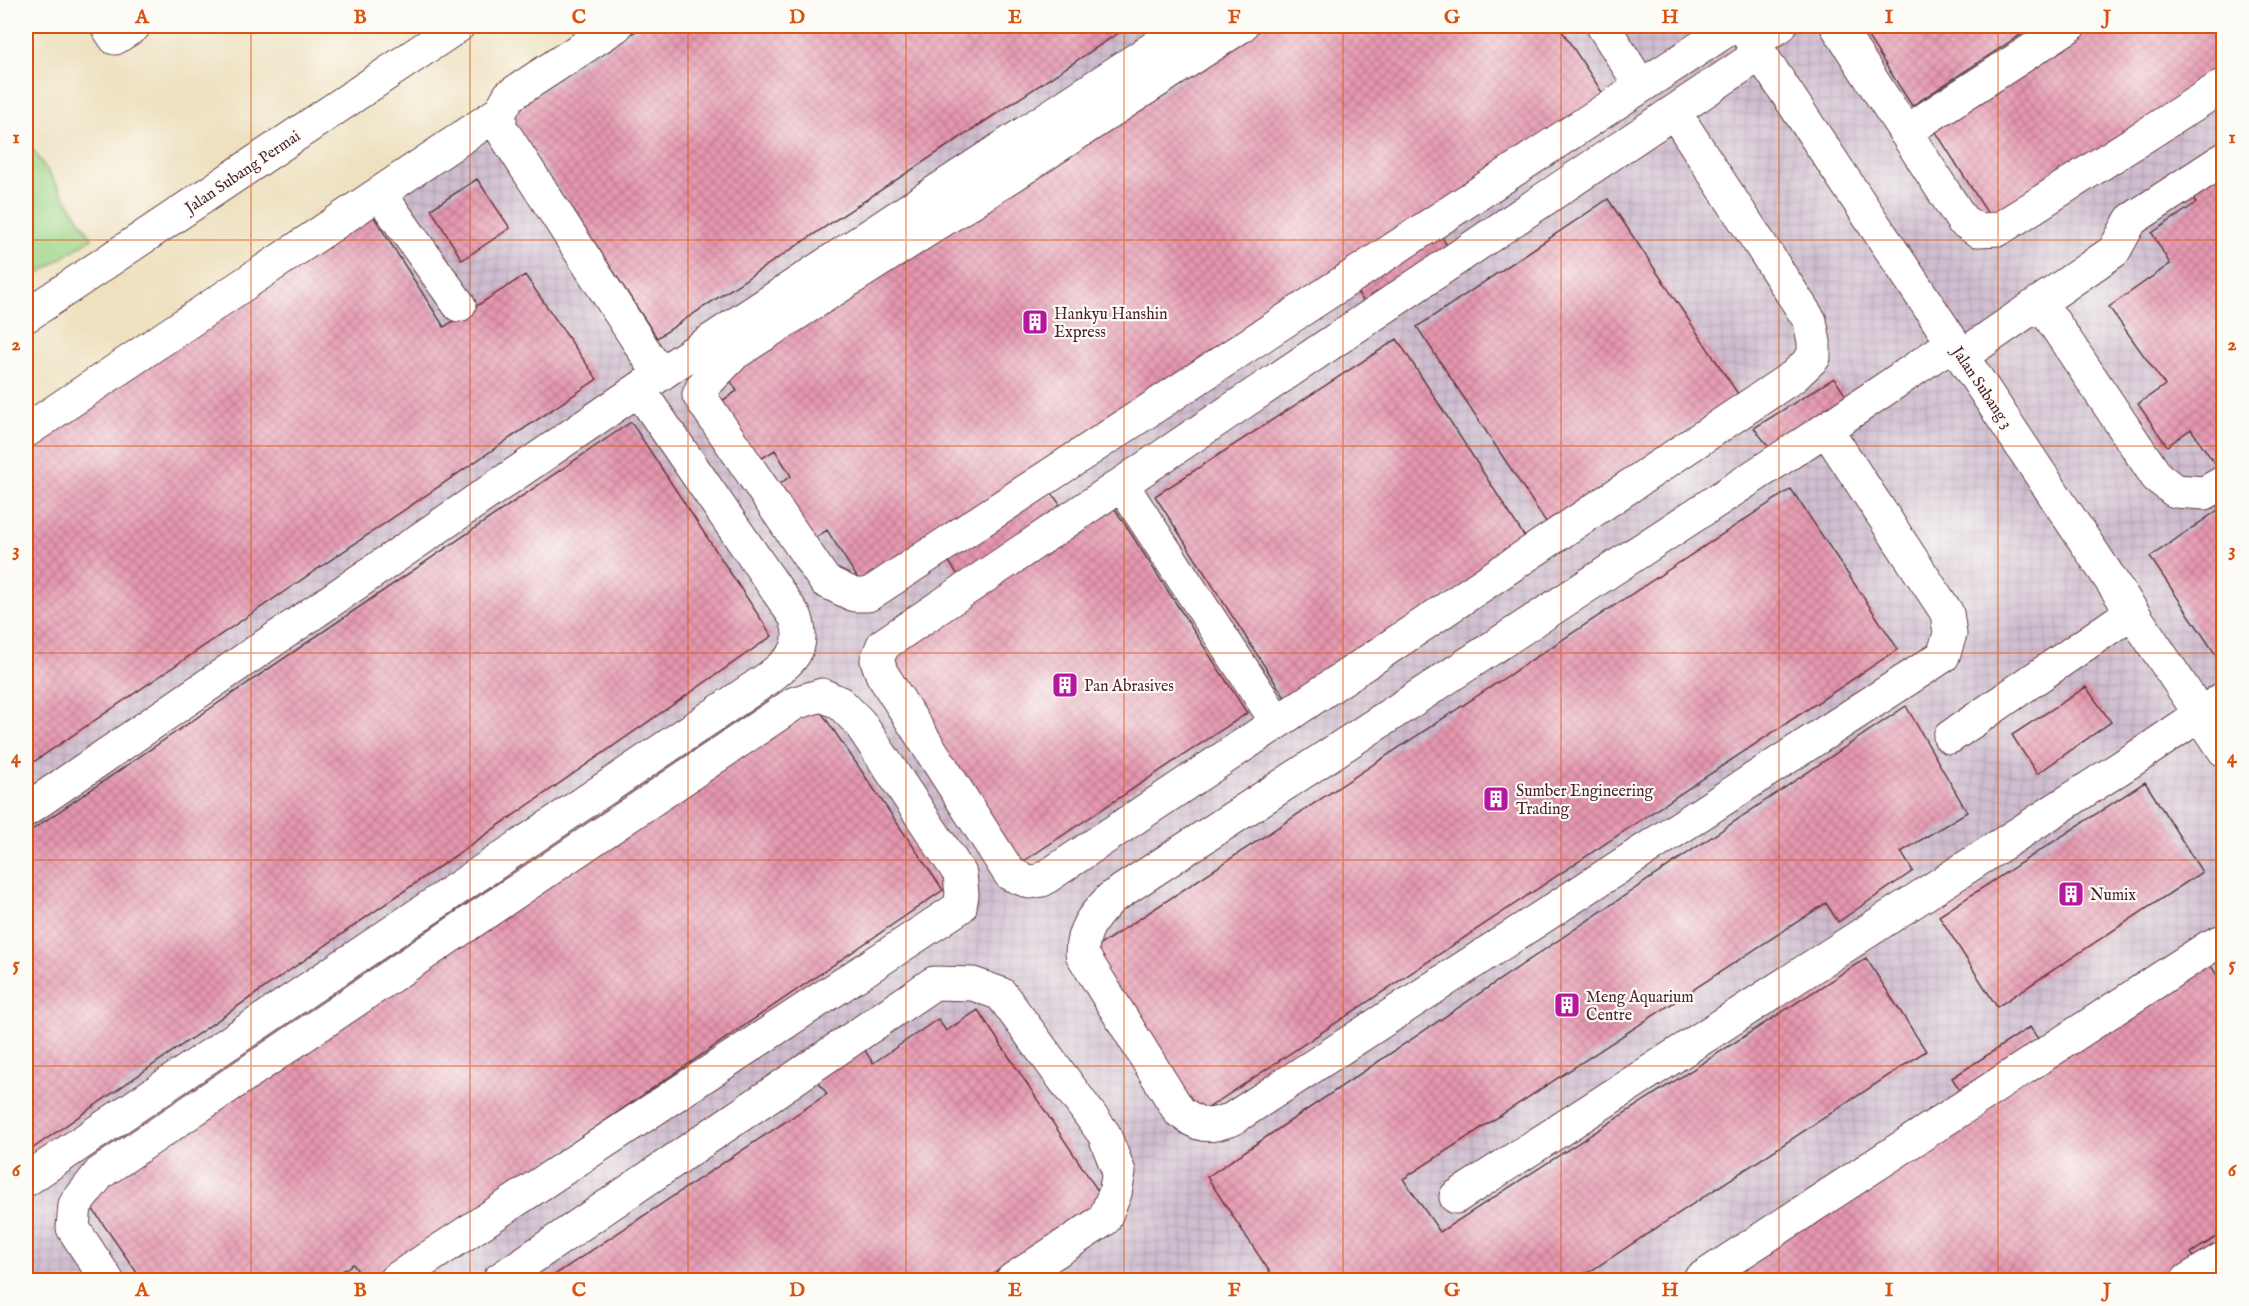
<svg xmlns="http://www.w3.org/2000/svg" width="2249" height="1306" font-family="'IM FELL English',serif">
  <defs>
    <pattern id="industrial-grid" width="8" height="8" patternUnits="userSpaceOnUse" patternTransform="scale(1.5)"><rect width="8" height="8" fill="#cfbdcf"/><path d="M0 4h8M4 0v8" fill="none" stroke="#b3a2b2"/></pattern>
    <pattern id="building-cross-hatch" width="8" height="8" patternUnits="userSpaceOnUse" patternTransform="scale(1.5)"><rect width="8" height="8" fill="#e697b0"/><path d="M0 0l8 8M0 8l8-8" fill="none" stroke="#bc7b8f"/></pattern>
  </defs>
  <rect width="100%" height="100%" fill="#fdfcf7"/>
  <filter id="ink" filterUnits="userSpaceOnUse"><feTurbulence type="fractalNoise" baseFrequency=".0167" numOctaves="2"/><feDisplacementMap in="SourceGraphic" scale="12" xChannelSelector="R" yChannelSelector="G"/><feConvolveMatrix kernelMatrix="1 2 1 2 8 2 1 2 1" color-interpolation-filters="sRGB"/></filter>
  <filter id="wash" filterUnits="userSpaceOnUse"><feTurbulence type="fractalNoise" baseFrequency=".008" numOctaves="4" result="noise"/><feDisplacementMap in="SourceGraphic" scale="24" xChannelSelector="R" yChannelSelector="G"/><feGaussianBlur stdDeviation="1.35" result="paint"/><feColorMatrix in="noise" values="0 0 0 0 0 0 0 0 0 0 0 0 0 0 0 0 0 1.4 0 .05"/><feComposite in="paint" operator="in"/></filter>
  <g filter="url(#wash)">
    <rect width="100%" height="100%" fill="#eee1c0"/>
    <!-- industrial -->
    <path fill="url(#industrial-grid)" d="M632,26h1591v1254h-2197v-852z"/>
    <!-- park -->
    <path fill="#9cd384" stroke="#737958" stroke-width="1.5" d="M26,139l66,99 -66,44z"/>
    <g id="blocks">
      <!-- building -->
      <path fill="url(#building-cross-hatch)" d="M643,26h486l-472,312 -147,-225z
        M1266,26h293l48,74 -179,116 24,37 -84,55 -25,-37 -307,199 29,42 -103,69 -29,-43 -71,47 -35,-55 -32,21 -35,-54 31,-21 -16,-26 -32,20 -38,-58 32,-21 -11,-17z
        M1861,26h173l-122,80z
        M2086,26h138v45l-231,151 -61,-96z
        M2224,167v300l-5,3 -28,-41 -24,17 -29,-42 27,-19 -56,-78 61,-43 -18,-31 44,-30 -8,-12z
        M477,179l33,49 -48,32 -31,-51z
        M1608,199l130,195 -192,128 -129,-195z
        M372,214l72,113 81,-52 72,104 -571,388v-321z
        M1397,339l131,203 -243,156 -130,-202z
        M1834,378l16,24 -78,49 -18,-23z
        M631,422l141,214 -746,517v-319z
        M1791,489l107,160 -699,465 -107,-164z
        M1113,506l134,207 -229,152 -135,-208z
        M2224,506v148l-6,4 -68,-101z
        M2086,687l25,35 -74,52 -25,-39z
        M815,703l128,187 -571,390h-8l-11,-16 -24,16h-187l-55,-79z
        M1906,706l61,106 -66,40 12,19 -75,51 -12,-19 -423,276 37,53 426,-274 60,93 -349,229h-302l-68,-103z
        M2145,782l57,90 -205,135 -58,-91z
        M2205,957l19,29v246l-33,21 18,27h-498l261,-170 -20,-32 78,-51 21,31z
        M978,1010l126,190 -120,80h-437l280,-186 -14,-20 47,-31 13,20 65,-44 8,12z"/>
    </g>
  </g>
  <g filter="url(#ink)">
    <use href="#blocks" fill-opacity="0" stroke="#633c41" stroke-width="1.5"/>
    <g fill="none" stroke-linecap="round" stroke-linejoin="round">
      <defs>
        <path id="minor" d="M107,26l8,12 19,-12
          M616,26l-107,70 -9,16v15l160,248
          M1241,26l-228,149 -278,178 -32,33 -4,9 126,186 29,14h14l865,-569
          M1603,26l38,60
          M1837,26l125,194 15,10 22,-1 225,-144
          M1748,35l476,715
          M1753,42l27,-16
          M1675,113l135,208 4,21v15l-20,19 -752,504 -12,2 -20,-8 -128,-200 -5,-14 6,-15 878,-592
          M1905,132l164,-106
          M380,194l79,111
          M2040,302l117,175 18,14 30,2 19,-11
          M26,316l432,-290
          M1962,356l152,-105 17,-31 93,-61
          M1826,429l121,184 3,21 -7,22 -711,463c-25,9 -31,8 -53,-8l-97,-157c0,-26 12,-38 29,-56l715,-469 127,-86
          M26,431l474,-319
          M1122,485l155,237
          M1950,737l182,-125
          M26,810l648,-445 513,-339
          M26,1180l741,-501c24,-19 39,-28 29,-61l-157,-228
          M1456,1197l695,-449 73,-50
          M107,1280l-34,-52 2,-23 25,-32 695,-470 27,-8 18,8 19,19 101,152 2,20 -2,13 -565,373
          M499,1280l435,-297 39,1 28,10 103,140 15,38 -4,21 -11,27 -92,60
          M1699,1280l510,-333 11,-5 4,1
          M2188,1280l36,-22"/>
      </defs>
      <!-- minor casing -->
      <use href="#minor" stroke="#633c41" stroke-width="35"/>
      <!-- minor -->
      <use href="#minor" stroke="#fff" stroke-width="33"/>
    </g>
  </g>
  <!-- grid -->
  <path fill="none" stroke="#d8530f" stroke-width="1.5" stroke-opacity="0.55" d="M251,26v1254M470,26v1254M688,26v1254M906,26v1254M1124,26v1254M1343,26v1254M1561,26v1254M1779,26v1254M1998,26v1254M26,240h2198M26,446h2198M26,653h2198M26,860h2198M26,1066h2198"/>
  <!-- icons -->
  <defs>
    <symbol id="building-square" viewBox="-11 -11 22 22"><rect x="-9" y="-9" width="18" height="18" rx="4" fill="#b5179e" stroke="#fdfcf7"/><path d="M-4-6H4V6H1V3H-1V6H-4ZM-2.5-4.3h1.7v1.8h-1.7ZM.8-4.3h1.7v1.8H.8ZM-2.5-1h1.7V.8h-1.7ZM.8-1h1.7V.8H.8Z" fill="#fff"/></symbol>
  </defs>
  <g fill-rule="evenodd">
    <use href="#building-square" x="1020" y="307" width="30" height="30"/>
    <use href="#building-square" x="1050" y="670" width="30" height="30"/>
    <use href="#building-square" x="1481" y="784" width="30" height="30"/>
    <use href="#building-square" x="2056" y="879" width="30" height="30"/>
    <use href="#building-square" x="1552" y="990" width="30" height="30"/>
  </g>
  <g text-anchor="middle" stroke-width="4.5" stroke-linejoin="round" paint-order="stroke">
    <!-- street labels -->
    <g font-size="16" fill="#4a1f2b" stroke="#fdfcf7">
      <text transform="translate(242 171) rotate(-34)" y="6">Jalan Subang Permai</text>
      <text transform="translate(1983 387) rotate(56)" y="6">Jalan Subang 3</text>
    </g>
    <!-- poi labels -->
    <g font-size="16" fill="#4a1f2b" stroke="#fdfcf7" text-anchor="start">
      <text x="1054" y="319">Hankyu Hanshin<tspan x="1054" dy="18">Express</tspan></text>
      <text x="1084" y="691">Pan Abrasives</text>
      <text x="1516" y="796">Sumber Engineering<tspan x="1516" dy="18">Trading</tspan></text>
      <text x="2090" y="900">Numix</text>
      <text x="1586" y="1002">Meng Aquarium<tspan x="1586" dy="18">Centre</tspan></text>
    </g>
  </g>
  <!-- margin -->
  <rect width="2249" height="1306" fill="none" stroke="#fdfcf7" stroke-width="66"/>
  <rect x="33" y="33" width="2183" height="1240" fill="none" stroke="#d8530f" stroke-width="2"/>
  <g font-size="20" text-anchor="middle" font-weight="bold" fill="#d8530f">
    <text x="142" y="23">A</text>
    <text x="360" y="23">B</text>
    <text x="579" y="23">C</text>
    <text x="797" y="23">D</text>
    <text x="1015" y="23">E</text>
    <text x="1234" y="23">F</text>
    <text x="1452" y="23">G</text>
    <text x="1670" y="23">H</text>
    <text x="1889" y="23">I</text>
    <text x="2107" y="23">J</text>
    <text x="16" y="143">1</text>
    <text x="2232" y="143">1</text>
    <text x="16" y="350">2</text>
    <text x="2232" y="350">2</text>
    <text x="16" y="556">3</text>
    <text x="2232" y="556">3</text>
    <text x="16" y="763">4</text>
    <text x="2232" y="763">4</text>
    <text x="16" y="970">5</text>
    <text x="2232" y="970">5</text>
    <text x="16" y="1176">6</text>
    <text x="2232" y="1176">6</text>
    <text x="142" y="1296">A</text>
    <text x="360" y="1296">B</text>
    <text x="579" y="1296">C</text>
    <text x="797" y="1296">D</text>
    <text x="1015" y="1296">E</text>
    <text x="1234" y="1296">F</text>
    <text x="1452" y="1296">G</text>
    <text x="1670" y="1296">H</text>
    <text x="1889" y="1296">I</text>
    <text x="2107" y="1296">J</text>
  </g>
</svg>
